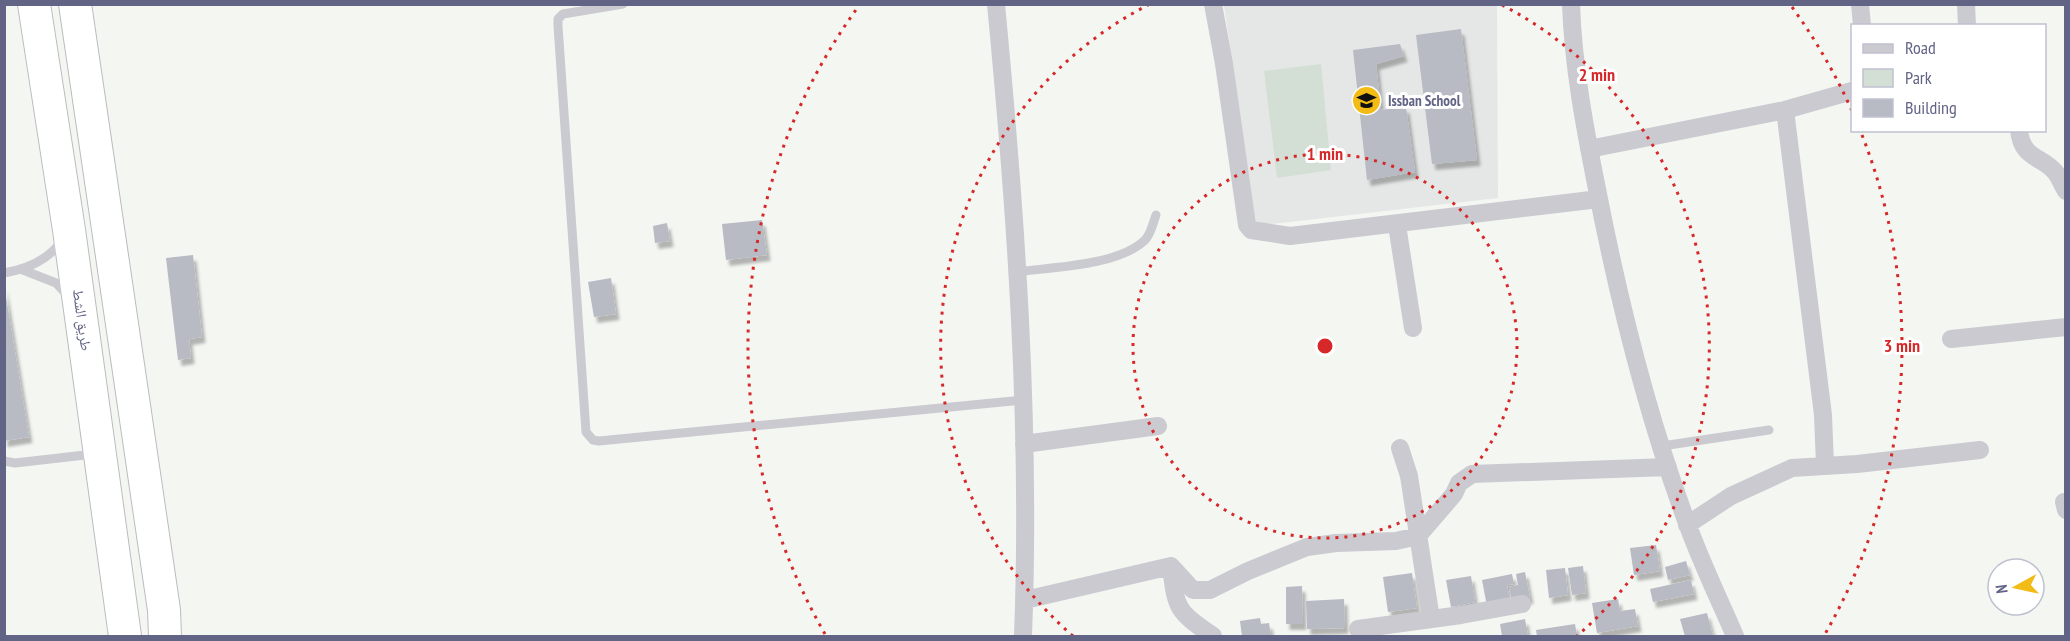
<svg xmlns="http://www.w3.org/2000/svg" width="2070" height="641" font-family="'PT Sans Narrow','Noto Naskh Arabic',sans-serif">
  <defs>
    <filter id="shadow"><feDropShadow dx="3.5" dy="6" stdDeviation="1.5" flood-color="#0004"/></filter>
  </defs>
  <rect width="100%" height="100%" fill="#f4f6f2"/>
  <!-- built -->
  <path fill="#e5e7e6" d="M1224,5h273l1,193 -243,28z"/>
  <!-- green -->
  <path fill="#d3dfd5" d="M1321,64l10,106 -54,8 -13,-107z"/>
  <!-- building -->
  <path fill="#b8bac4" filter="url(#shadow)" d="M1461,29l16,131 -45,4 -16,-129z
    M1400,44l4,12 -28,8 5,46 25,-3 9,65 -48,8 -14,-130z
    M762,220l5,35 -41,5 -4,-36z
    M667,223l3,18 -15,2 -2,-17z
    M193,255l9,82 -13,2 2,19 -13,2 -12,-102z
    M611,278l5,36 -22,3 -6,-35z
    M4,285l25,152 -25,4z
    M1656,545l4,26 -26,4 -4,-27z
    M1686,561l4,14 -22,5 -3,-13z
    M1583,566l3,27 -14,2 -4,-27z
    M1565,568l3,27 -19,3 -3,-28z
    M1525,572l5,26 -18,3 -3,-14 9,-2 -2,-11z
    M1412,573l5,35 -29,4 -5,-35z
    M1512,574l2,10 -7,1 3,17 -23,4 -5,-26z
    M1471,576l4,26 -24,5 -5,-27z
    M1691,580l3,14 -41,8 -3,-13z
    M1302,586l1,38h-17v-37z
    M1344,599l1,29 -38,1 -1,-28z
    M1618,599l2,12 15,-2 3,17 -41,7 -5,-30z
    M1707,613l6,23h-28l-5,-17z
    M1260,618l1,6 8,-1 2,13h-29l-2,-15z
    M1525,619l3,17h-26l-2,-12z
    M1575,624l2,12h-40l-1,-6z"/>
  <g fill="none" stroke-linecap="round" stroke-linejoin="round">
    <defs>
      <path id="trunk" d="M34,4l35,226 56,406
        M75,4l89,606 1,26"/>
    </defs>
    <!-- trunk casing -->
    <use href="#trunk" stroke="#bbbcc0" stroke-width="34"/>
    <!-- service -->
    <path stroke="#cacad0" stroke-width="9" d="M623,4l-60,10 -5,5v7l28,406 7,8 6,1 424,-41
      M23,270l33,13 13,14
      M1016,272c37,-5 102,-6 129,-32 6,-6 8,-17 11,-25
      M4,273c23,-4 46,-14 59,-34
      M1662,446l107,-16
      M4,461l11,2 79,-9"/>
    <!-- minor -->
    <path stroke="#cacad0" stroke-width="18" d="M996,4c20,210 35,422 27,632
      M1213,4l11,60 23,161 4,5 39,6 309,-37
      M1571,4c2,62 14,125 26,185 22,113 50,226 90,334 14,39 32,76 48,113
      M1860,4l2,22
      M1966,4l1,22
      M1785,110l38,305 2,50
      M2019,130c3,30 24,26 37,43 4,5 6,12 10,18
      M1589,149l196,-39 67,-19
      M1397,225l16,103
      M1951,339l115,-12
      M1024,444l134,-18
      M1400,448l9,28 22,143
      M2064,502l2,8
      M1687,525l44,-29 61,-28 65,-4 123,-14
      M1171,566c5,44 6,45 42,70
      M1025,600l146,-34 22,24h17l38,-19 59,-24 29,-4 60,-2 22,-5 36,-42 5,-11 13,-9 196,-7
      M1358,629l103,-14 61,-11"/>
    <!-- trunk -->
    <use href="#trunk" stroke="#fff" stroke-width="32"/>
  </g>
  <!-- distance rings -->
  <g fill="none" stroke="#d62828" stroke-width="3" stroke-dasharray="3 6">
    <circle cx="1325" cy="346" r="192"/>
    <path d="M1073 636A384 384 0 0 1 1148 5M1502 5A384 384 0 0 1 1577 636"/>
    <path d="M825 634A577 577 0 0 1 858 7M1792 7A577 577 0 0 1 1852 111M1862 135A577 577 0 0 1 1825 634"/>
  </g>
  <!-- icons -->
  <defs>
    <symbol id="school-disc" viewBox="-11 -11 22 22"><circle r="9.5" fill="#f3bb16" stroke="#fff"/><path d="M0-5L7-2L0 1L-7-2ZM-4 1L0 2.5L4 1V4Q0 6-4 4Z" fill="#111"/></symbol>
  </defs>
  <g fill-rule="evenodd">
    <use href="#school-disc" x="1350" y="84" width="33" height="33"/>
  </g>
  <g text-anchor="middle" stroke-width="6" stroke-linejoin="round" paint-order="stroke">
    <!-- poi labels -->
    <g font-size="15" font-weight="bold" fill="#626486" stroke="#fff" text-anchor="start">
      <text x="1388" y="106">Issban School</text>
    </g>
    <!-- street labels -->
    <g font-size="15" fill="#626486" stroke="#fff">
      <text transform="translate(82 320) rotate(82)" y="5">طريق الشط</text>
    </g>
  </g>
  <circle cx="1325" cy="346" r="9" fill="#d62828" stroke="#fff" stroke-width="3"/>
  <g font-size="18" text-anchor="middle" font-weight="bold" fill="#d62828" stroke="#fff" stroke-width="6" stroke-linejoin="round" paint-order="stroke">
    <text x="1597" y="81">2 min</text>
    <text x="1325" y="160">1 min</text>
    <text x="1902" y="352">3 min</text>
  </g>
  <!-- border -->
  <rect width="2070" height="641" fill="none" stroke="#626486" stroke-width="12"/>
  <!-- legend -->
  <rect x="1851" y="24" width="195" height="108" fill="#ffffff" stroke="#c0c1cf" stroke-width="1.5"/>
  <rect x="1863" y="44" width="30" height="9" fill="#cacad0" stroke="#c0c1cf" stroke-width="1.5"/>
  <text x="1905" y="54" font-size="18" fill="#626486">Road</text>
  <rect x="1863" y="69" width="30" height="18" fill="#d3dfd5" stroke="#c0c1cf" stroke-width="1.5"/>
  <text x="1905" y="84" font-size="18" fill="#626486">Park</text>
  <rect x="1863" y="99" width="30" height="18" fill="#b8bac4" stroke="#c0c1cf" stroke-width="1.5"/>
  <text x="1905" y="114" font-size="18" fill="#626486">Building</text>
  <!-- north arrow -->
  <g transform="translate(2016 587) rotate(262)"><circle r="28" fill="#ffffff" stroke="#c0c1cf" stroke-width="1.5"/>
  <path d="M0-4.5L10 22L0 15L-10 22Z" fill="#f3bb16"/>
  <text y="-9" font-size="16" font-weight="bold" text-anchor="middle" fill="#626486">N</text>
  </g>
</svg>
